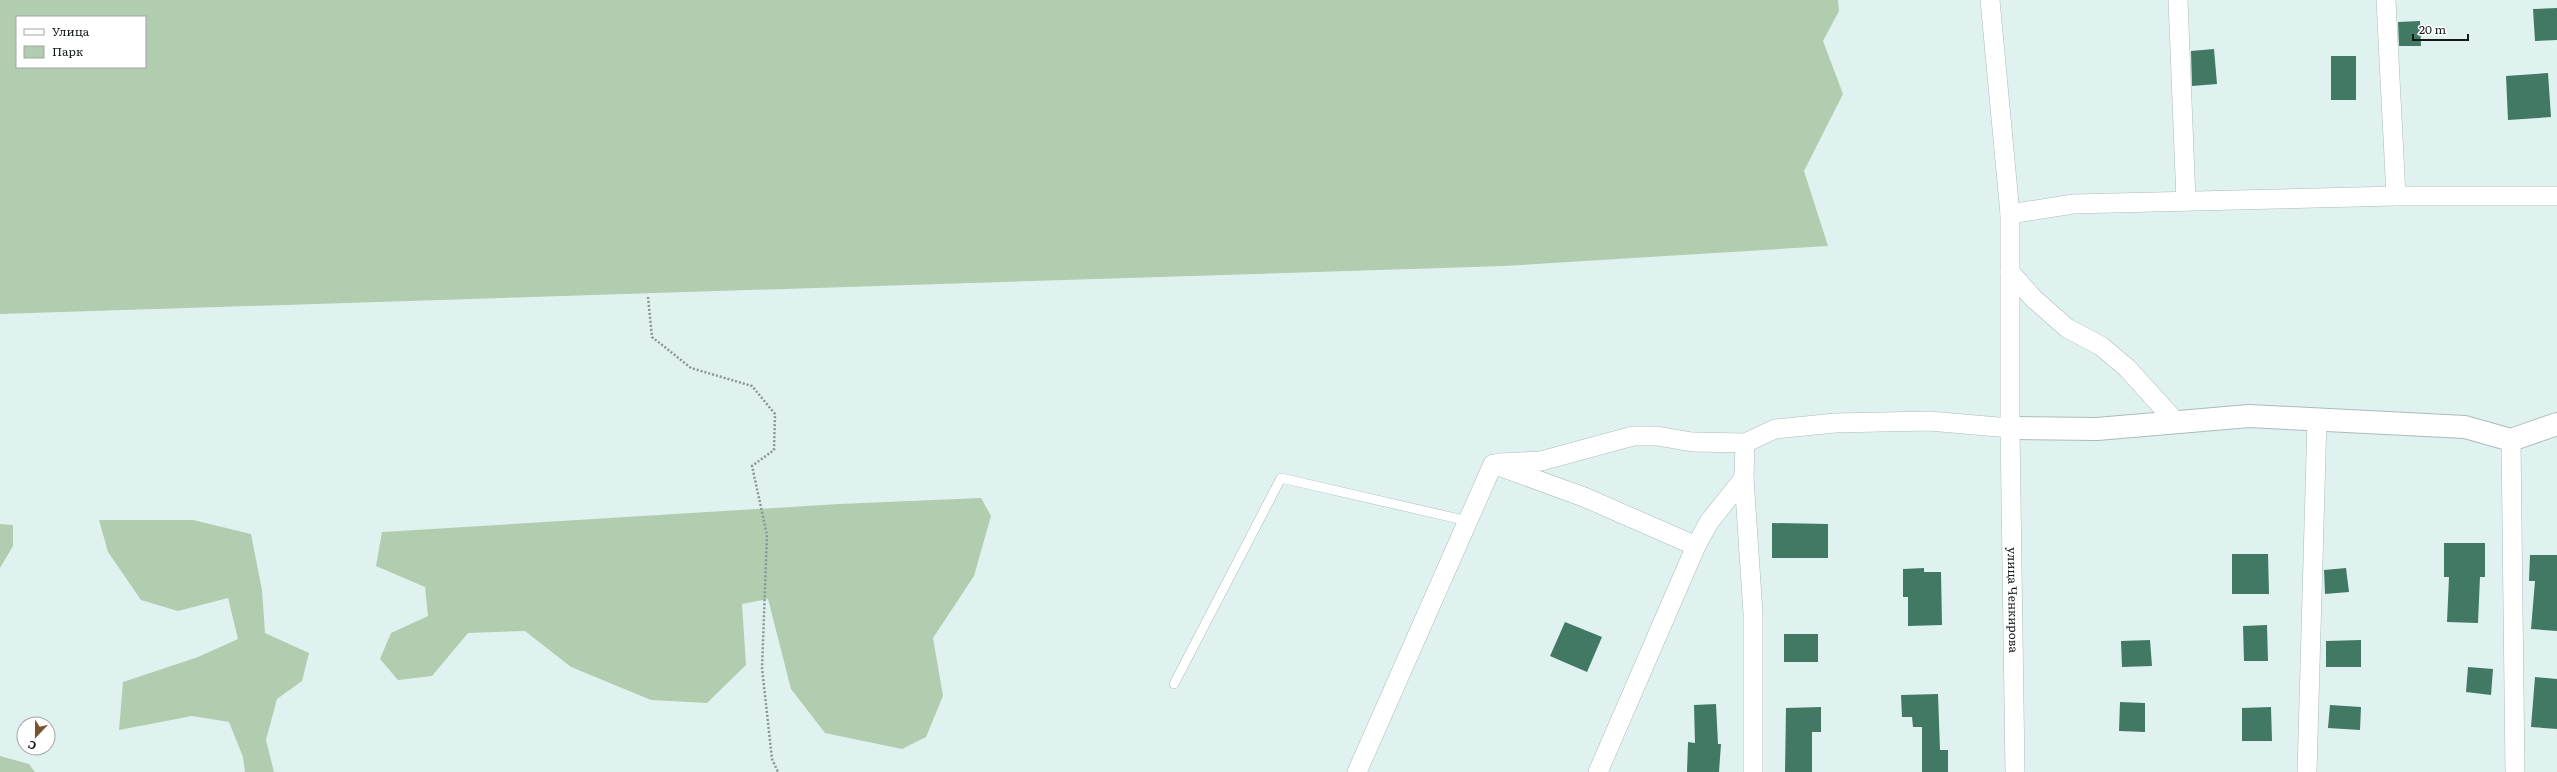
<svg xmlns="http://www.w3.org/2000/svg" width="2557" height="772" font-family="Literata,serif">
  <rect width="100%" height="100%" fill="#e0f2f0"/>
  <!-- green -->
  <path fill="#b2ccaf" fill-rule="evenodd" d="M0,0h1838l1,11 -16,30 20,53 -39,77 24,75 -324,20 -1504,48zM17,17h128v50h-128z
    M981,498l10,18 -17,60 -41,62 10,58 -17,41 -24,12 -77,-16 -34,-44 -23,-90 -26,5 4,61 -39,38 -56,-3 -80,-33 -46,-36 -57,2 -36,43 -34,4 -18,-21 11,-26 37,-17 -3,-29 -49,-21 6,-34 457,-28z
    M99,520h94l58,14 11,56 3,43 44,20 -7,28 -25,18 -11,41 8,32h-29l-2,-15 -14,-35 -37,-6 -73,14 4,-48 75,-25 40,-18 -10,-41 -50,13 -37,-11 -33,-48z
    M0,524l13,1v21l-13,22z
    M0,756l29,8 6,8h-35z"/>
  <!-- building -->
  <path fill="#427964" d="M2557,8v32l-22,1 -2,-32z
    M2420,21l1,25h-22l-1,-24z
    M2214,49l3,35 -25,2 -1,-35z
    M2331,56h25v44h-25z
    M2548,73l3,44 -43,3 -2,-44z
    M1772,523l56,1v34h-56z
    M2444,543h41v34h-5l-2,46 -31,-1 2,-45h-5z
    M2232,554h36l1,40h-37z
    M2530,555h27v76l-26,-2 4,-48h-6z
    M1924,568v4h17l1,53 -34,1v-29h-5v-28z
    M2346,568l3,24 -24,2 -1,-24z
    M1565,622l37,15 -15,35 -37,-16z
    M2267,625l1,36h-24l-1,-35z
    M1784,634h34v28h-34z
    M2150,640l2,26 -30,1 -1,-26z
    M2361,640v27h-35v-26z
    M2468,667l25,2 -2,26 -25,-3z
    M2535,677l22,2v50l-26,-2z
    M1938,694l2,56h8v22h-26v-45h-9l-1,-10h-10l-1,-22z
    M2120,702l25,1v29l-26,-1z
    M1716,704l2,40h3l-2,28h-32l1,-30 7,1 -1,-38z
    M2330,705l31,2 -1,23 -32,-2z
    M1821,707v25h-9v40h-27l1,-64z
    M2271,707l1,34h-30v-33z"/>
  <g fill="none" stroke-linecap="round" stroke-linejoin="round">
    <defs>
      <path id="service" d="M1174,684l107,-206 187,43"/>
      <g id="minor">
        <path id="s1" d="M1990,0l20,214v214l5,344"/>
        <path d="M2178,0l8,201"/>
        <path d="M2386,0l10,196"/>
        <path d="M2010,214l63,-10 323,-8h161"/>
        <path d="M2010,272l23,26 34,30 34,18 26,22 49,54"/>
        <path d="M2511,440l4,332"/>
        <path d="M1745,443l-1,35 9,135v159"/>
        <path d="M1499,463l42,-2 92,-25h24l35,6 53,1 30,-14 60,-6 94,-2 81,7"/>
        <path d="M1357,772l136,-308 91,33 112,49"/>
        <path d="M1598,772l98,-226 13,-24 35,-44"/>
        <path d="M2307,772l10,-353"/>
      </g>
      <path id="tertiary" d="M2010,428l87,1 152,-13 216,11 46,13 46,-16"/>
    </defs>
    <!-- service casing -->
    <use href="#service" stroke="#aabbba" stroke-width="10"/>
    <!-- minor casing -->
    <use href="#minor" stroke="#aabbba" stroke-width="20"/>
    <!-- tertiary casing -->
    <use href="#tertiary" stroke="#aabbba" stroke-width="24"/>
    <!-- path -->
    <path stroke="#899695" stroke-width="2.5" stroke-dasharray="2 2" stroke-linecap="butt" d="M648,297l4,40 39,31 61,18 23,28 -1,36 -22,16 15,69 -5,133 10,91 6,13"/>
    <!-- service -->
    <use href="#service" stroke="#fff" stroke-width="9"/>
    <!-- minor -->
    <use href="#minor" stroke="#fff" stroke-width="19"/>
    <!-- tertiary -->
    <use href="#tertiary" stroke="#fff" stroke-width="22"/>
  </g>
  <g text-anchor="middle" stroke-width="3.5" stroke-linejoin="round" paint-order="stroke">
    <!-- street labels -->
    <g font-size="12" fill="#131a19" stroke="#fff">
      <text dy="4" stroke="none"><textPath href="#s1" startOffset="601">улица Ченкирова</textPath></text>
    </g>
  </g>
  <!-- legend -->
  <rect x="16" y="16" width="130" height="52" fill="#ffffff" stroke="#a1a3a3"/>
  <rect x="24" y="29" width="20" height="6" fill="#ffffff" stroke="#a1a3a3"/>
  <text x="52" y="36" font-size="12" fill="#131a19">Улица</text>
  <rect x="24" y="46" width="20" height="12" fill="#b2ccaf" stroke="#a1a3a3"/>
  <text x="52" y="56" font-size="12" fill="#131a19">Парк</text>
  <!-- north arrow -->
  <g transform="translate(36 736) rotate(202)"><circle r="19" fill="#ffffff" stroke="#a1a3a3"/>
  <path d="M0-3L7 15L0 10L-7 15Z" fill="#76542c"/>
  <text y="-6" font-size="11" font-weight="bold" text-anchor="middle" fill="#131a19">С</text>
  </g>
  <!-- scale -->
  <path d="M2413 34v6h55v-6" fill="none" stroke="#131a19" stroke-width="2"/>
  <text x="2419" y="34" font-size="12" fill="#131a19" stroke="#ffffff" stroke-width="3" paint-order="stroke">20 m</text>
</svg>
